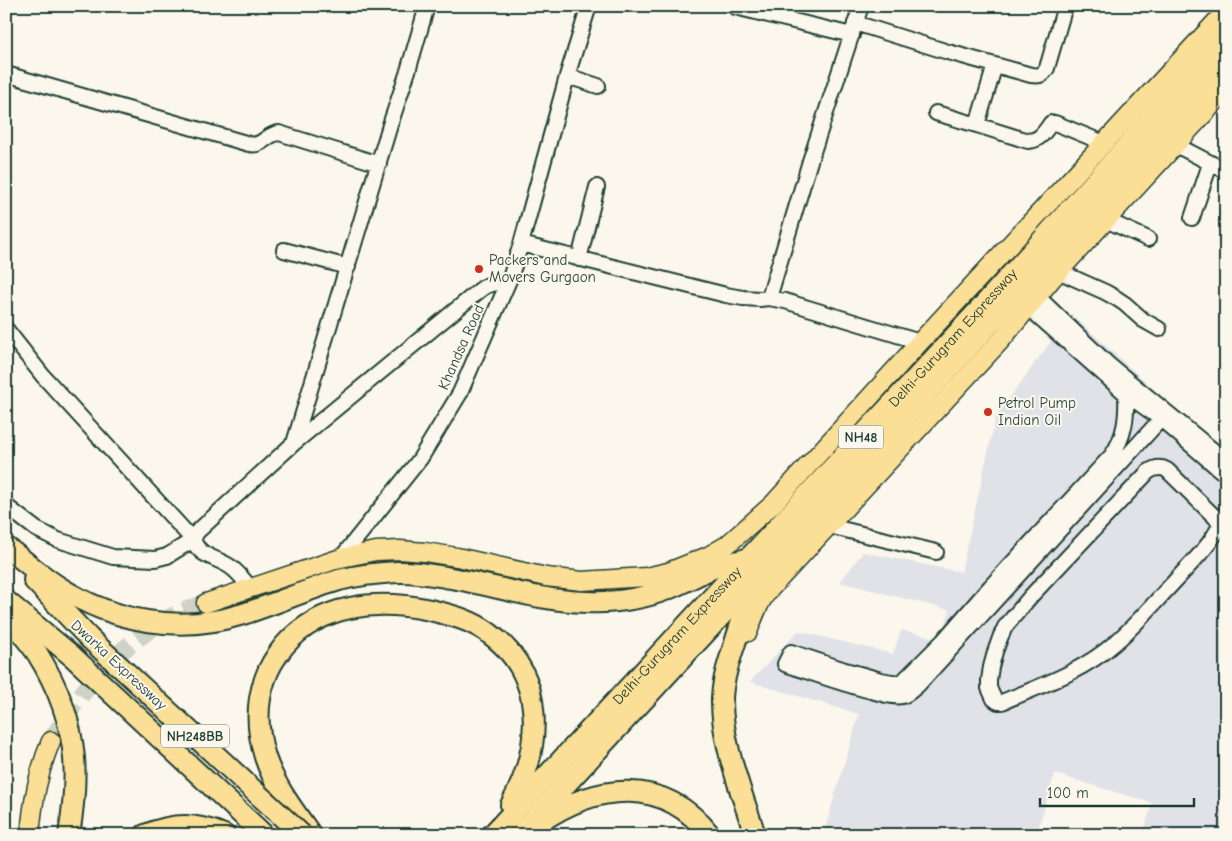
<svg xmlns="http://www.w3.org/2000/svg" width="1232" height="841" font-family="'Comic Neue',sans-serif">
  <rect width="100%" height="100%" fill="#fbf7ec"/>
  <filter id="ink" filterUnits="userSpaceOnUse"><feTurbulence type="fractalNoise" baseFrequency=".02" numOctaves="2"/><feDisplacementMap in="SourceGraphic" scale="10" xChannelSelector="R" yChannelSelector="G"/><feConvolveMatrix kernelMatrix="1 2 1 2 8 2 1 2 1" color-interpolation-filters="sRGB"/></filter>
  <g filter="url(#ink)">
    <!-- built -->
    <path fill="#e0e2e8" d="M1071,314l155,141v380h-83l9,-32 -97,-29 -19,61h-213l36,-121 -109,-32 48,-51 95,23 8,-24 40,9 9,-29 -110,-28 23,-30 98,20 35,-156z"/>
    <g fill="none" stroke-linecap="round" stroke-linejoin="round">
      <!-- major-tunnel -->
      <path stroke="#cfd2c7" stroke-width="18" stroke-dasharray="18 9" stroke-linecap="butt" d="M51,741c10,-16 20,-33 32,-48 21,-28 48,-52 77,-70 14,-9 31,-14 46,-20"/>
      <defs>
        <path id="minor" d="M735,7l117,28
          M855,23l93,29 83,23c7,1 12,1 16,-7l18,-62
          M995,65l-18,60 51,16c12,0 17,-10 23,-18h4l49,20
          M6,74l243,70c14,3 17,-10 30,-11l100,31
          M567,76l31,10
          M936,113l41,12
          M1176,145l50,26
          M1192,218l18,-54
          M1106,220l42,19
          M521,244l205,51 17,3 17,1 9,-1 16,3 135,41
          M284,250l64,17
          M579,259l18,-72
          M1058,271l47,21 11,6 9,6 18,16 16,9
          M1037,296l72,69 117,96
          M769,298l41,-137 51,-155
          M1028,307l98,87c1,23 -1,42 -14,61l-122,132 -47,54 -40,40 -4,2 -7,-1 -11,-2 -36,-10 -54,-18 -6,12c30,10 60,21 90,28 8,2 18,6 27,4 6,-1 11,-7 16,-11l243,-266 5,-7
          M6,329l37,47 150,164 -26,16 -12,3 -42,-2 -55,-17 -22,-11 -30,-23
          M1126,394l35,25 59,51 6,3
          M294,443l96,-318 18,-54 19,-65
          M1222,524l-55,-54c-7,-4 -13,-2 -19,2l-117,124 -26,31 -5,11 -5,14 -4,15 -2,13v8l5,11 4,3h4c39,-16 82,-31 114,-60 21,-18 39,-40 58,-60 21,-23 41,-40 52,-70
          M829,526l107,26
          M341,558l79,-99 40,-66 50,-115 11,-34 47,-171 21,-67
          M251,588c-6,-6 -12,-15 -19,-20 -14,-11 -32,-10 -39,-28l4,-8 97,-89 186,-153c8,-7 17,-7 28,-8"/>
        <path id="major" d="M206,603l135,-45 35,-7 24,-1 25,2 32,5 89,20 36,4 64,-4 22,-5 40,-16 19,-11 46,-41 147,-162 306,-331
          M748,632c5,-14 10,-28 19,-40l235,-253 49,-59 175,-190
          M30,835c3,-34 8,-63 21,-94"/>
        <g id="highway">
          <path d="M6,547c18,13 35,29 53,40 55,35 121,47 184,27 32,-10 63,-24 96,-34 19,-5 39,-7 58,-8 18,-1 37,3 54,6 45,8 90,23 135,24 28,1 58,-3 84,-14 15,-6 28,-14 43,-20 11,-4 23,-6 34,-9"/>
          <path d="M34,580l55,58"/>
          <path d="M754,585c-6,19 -13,38 -19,58 -6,18 -12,36 -13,55 -1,44 20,95 33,137"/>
          <path d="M6,601l66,55"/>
          <path d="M6,614c10,13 22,26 31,39 20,32 34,68 37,105 2,25 -1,52 -5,77"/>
          <path d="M540,822c57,-39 124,-46 170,13"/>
          <path d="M145,835c29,-12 50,-12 79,0"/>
          <path d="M311,835c-17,-24 -37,-50 -46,-78 -8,-26 -9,-53 0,-78 4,-12 11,-23 19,-33 37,-43 94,-47 146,-36 21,5 42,10 60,24 57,42 52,114 21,171"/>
          <path id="s1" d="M492,835l487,-525 247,-274"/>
          <path d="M519,835l469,-509 238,-261"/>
        </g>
      </defs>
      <!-- minor casing -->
      <use href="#minor" stroke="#1f3d34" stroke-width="18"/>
      <!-- major casing -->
      <use href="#major" stroke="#1f3d34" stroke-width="21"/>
      <!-- highway casing -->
      <use href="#highway" stroke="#1f3d34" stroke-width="24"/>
      <!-- minor -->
      <use href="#minor" stroke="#fbf7ec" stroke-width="14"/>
      <!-- major -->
      <use href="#major" stroke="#fbdf96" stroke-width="18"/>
      <!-- highway -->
      <use href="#highway" stroke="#fbdf96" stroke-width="20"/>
      <defs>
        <path id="highway-bridge" d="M89,638l213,197
          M72,656l192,179"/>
      </defs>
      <!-- highway-bridge casing -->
      <use href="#highway-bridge" stroke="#1f3d34" stroke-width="24" stroke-linecap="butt"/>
      <!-- highway-bridge -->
      <use href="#highway-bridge" stroke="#fbdf96" stroke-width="20"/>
    </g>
  </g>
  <!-- markers -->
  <g fill="#c8321e" stroke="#fbf7ec" stroke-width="2">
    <circle cx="479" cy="269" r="5"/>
    <circle cx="988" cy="412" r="5"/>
  </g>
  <g text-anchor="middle" stroke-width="4" stroke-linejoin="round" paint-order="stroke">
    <!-- shield labels -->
    <g fill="#fbf7ec" stroke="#61756b" stroke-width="1">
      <rect x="838.5" y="425.5" width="45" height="23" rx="4"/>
      <rect x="161" y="724.5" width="68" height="23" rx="4"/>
    </g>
    <g font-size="14" font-weight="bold" fill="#1f3d34">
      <text x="861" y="442">NH48</text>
      <text x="195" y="741">NH248BB</text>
    </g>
    <!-- poi labels -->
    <g font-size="15" fill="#1f3d34" stroke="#fbf7ec" text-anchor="start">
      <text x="489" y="265">Packers and<tspan x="489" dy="17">Movers Gurgaon</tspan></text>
      <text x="998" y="408">Petrol Pump<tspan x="998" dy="17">Indian Oil</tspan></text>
    </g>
    <!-- street labels -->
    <g font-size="15" fill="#1f3d34" stroke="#fbf7ec">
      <text dy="5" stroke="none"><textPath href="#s1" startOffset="678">Delhi-Gurugram Expressway</textPath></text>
      <text transform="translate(461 347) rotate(-66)" y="5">Khandsa Road</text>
      <text dy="5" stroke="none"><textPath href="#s1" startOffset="272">Delhi-Gurugram Expressway</textPath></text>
      <text transform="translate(119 665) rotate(43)" y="5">Dwarka Expressway</text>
    </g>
  </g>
  <!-- margin -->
  <rect width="1232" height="841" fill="none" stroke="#fbf7ec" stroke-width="25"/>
  <rect x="12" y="12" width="1207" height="816" fill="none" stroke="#1f3d34" stroke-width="2" filter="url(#ink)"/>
  <!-- scale -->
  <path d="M1040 798v8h154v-8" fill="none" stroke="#1f3d34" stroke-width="2.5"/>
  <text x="1047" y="798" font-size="15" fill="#1f3d34" stroke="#fbf7ec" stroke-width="4" paint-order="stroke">100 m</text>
</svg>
